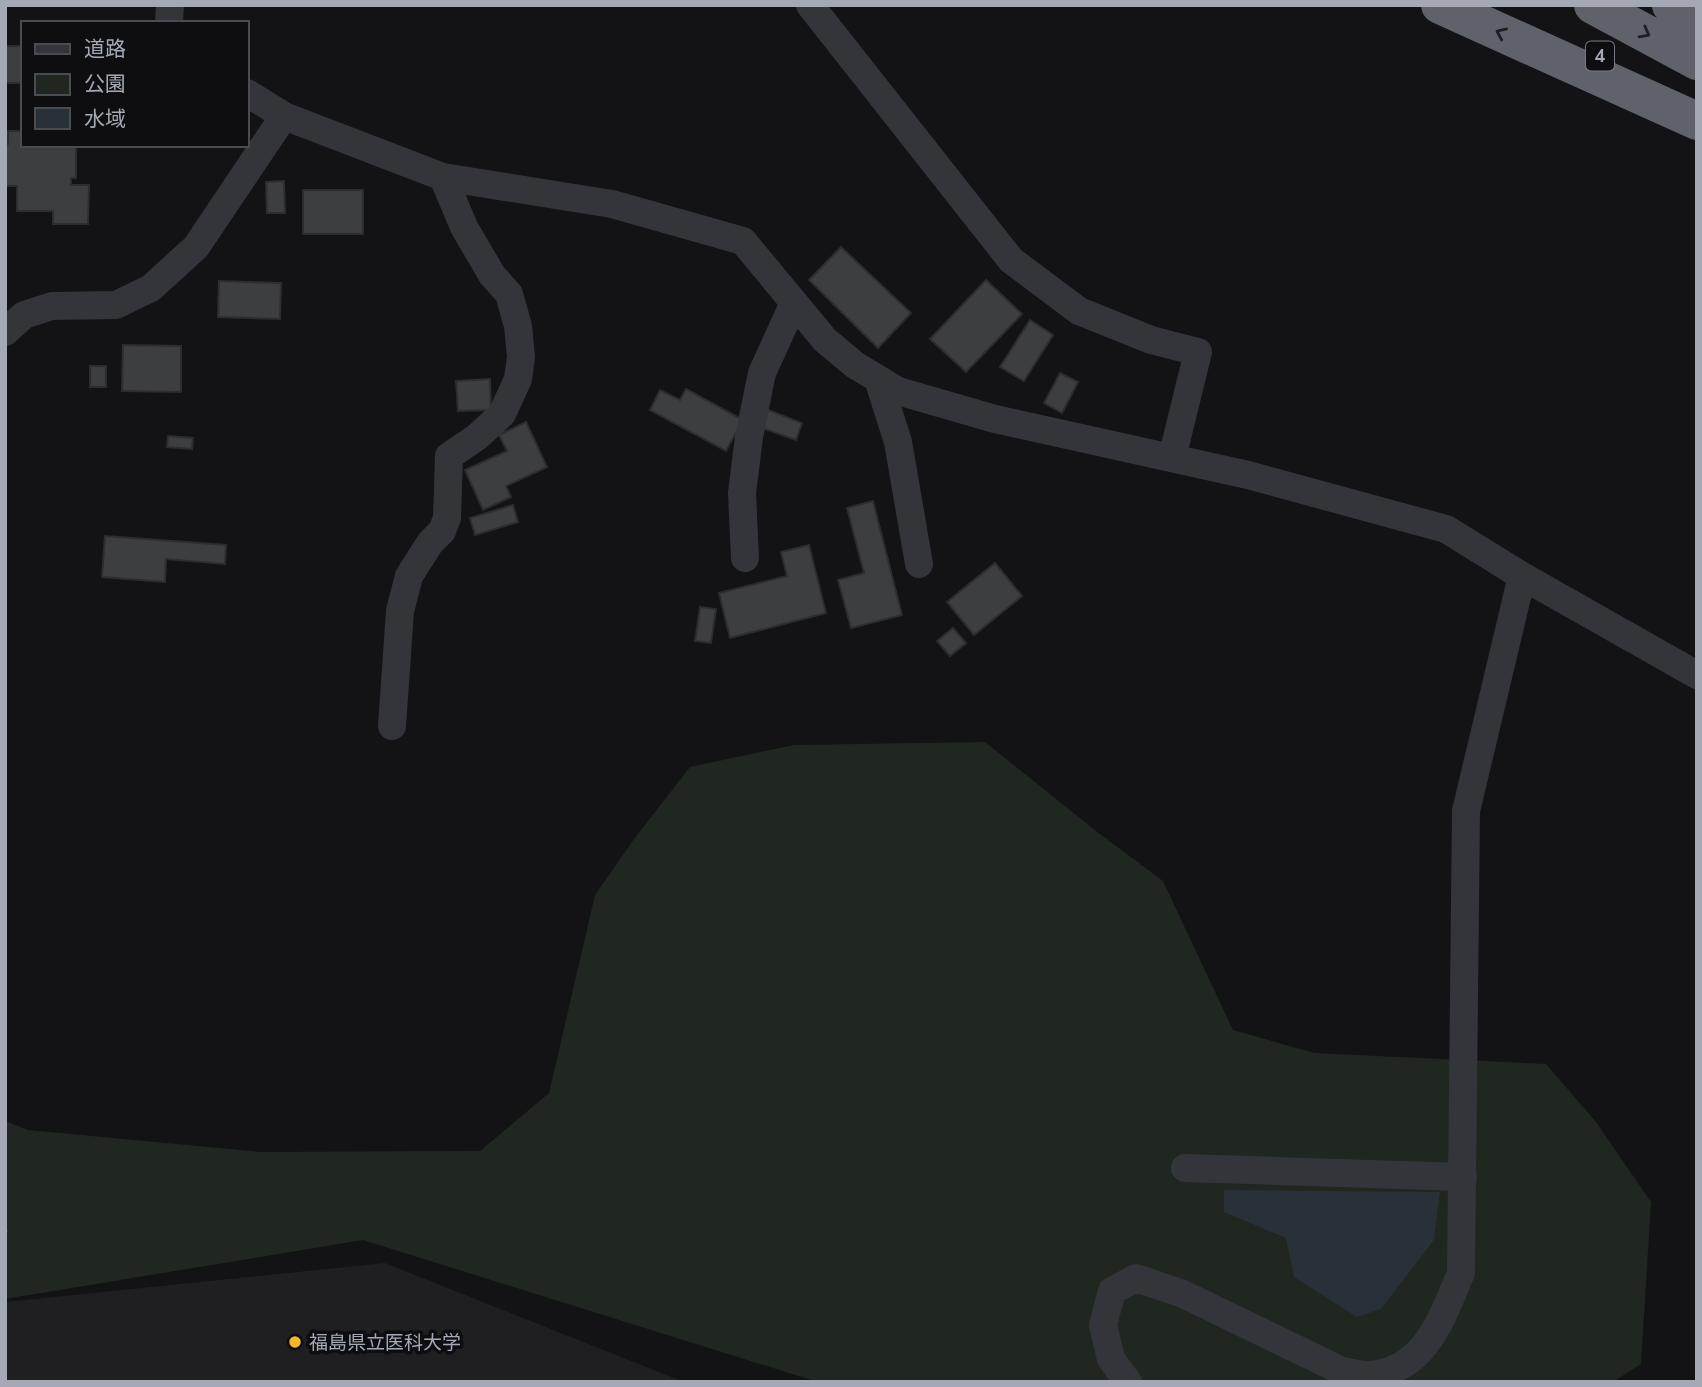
<svg xmlns="http://www.w3.org/2000/svg" width="1702" height="1387" font-family="'Nunito Sans','Noto Sans JP',sans-serif">
  <rect width="100%" height="100%" fill="#131315"/>
  <!-- built -->
  <path fill="#1f1f22" d="M385,1263l299,119h-679v-80z"/>
  <!-- green -->
  <path fill="#1f2720" d="M985,742l111,89 67,50 70,149 81,23 232,11 50,58 55,80 -10,162 -28,18h-795l-455,-142 -358,59v-178l23,9 232,22 220,-1 69,-58 46,-198 39,-56 56,-72 104,-22z"/>
  <!-- water -->
  <path fill="#293138" d="M1224,1190l216,2 -6,48 -53,69 -24,8 -63,-40 -8,-39 -62,-26z"/>
  <!-- building -->
  <path fill="#3d3e42" stroke="#2d2d31" stroke-width="2" d="M5,46h18v37h-18z
    M8,131h15v14h53v33h-5v7h18l-1,39h-35v-13h-36v-25h-12v-42h3z
    M284,181l1,32h-18l-1,-31z
    M303,190h60v44h-60z
    M841,247l70,66 -33,35 -69,-68z
    M986,280l36,34 -56,58 -36,-33z
    M219,281l62,2 -1,36 -62,-2z
    M1030,320l23,15 -29,46 -24,-14z
    M123,345l58,1v46l-59,-1z
    M90,366h16v21h-16z
    M1060,373l18,9 -16,31 -18,-10z
    M490,379l1,31 -33,1 -2,-30z
    M686,389l57,31 -17,31 -76,-41 10,-20 20,10z
    M768,410l34,13 -6,17 -34,-12z
    M526,422l21,45 -41,19 5,11 -28,13 -18,-40 42,-19 -8,-16z
    M168,436l25,2 -1,11 -25,-2z
    M873,501l29,114 -51,13 -13,-48 26,-7 -17,-65z
    M513,505l5,17 -43,13 -5,-17z
    M105,536l121,9 -1,19 -59,-5 -1,23 -63,-5z
    M809,545l17,68 -96,25 -11,-45 68,-17 -6,-24z
    M995,563l27,33 -48,39 -27,-33z
    M700,607l16,2 -5,34 -16,-2z
    M953,628l13,15 -16,13 -13,-15z"/>
  <g fill="none" stroke-linecap="round" stroke-linejoin="round">
    <!-- path -->
    <path stroke="#3a3b41" stroke-width="4.5" stroke-dasharray="3.5 5" stroke-linecap="butt" d="M5,1231l2,-1"/>
    <!-- street -->
    <path stroke="#34353a" stroke-width="28" d="M810,5l201,255 68,51 72,29 47,12 -26,106
      M169,23l1,-18
      M247,93l37,23 159,61 169,27 131,37 82,99 30,25 43,26 97,28 253,56 198,54 76,47 175,99
      M5,332l19,-17 28,-9 64,-1 35,-17 45,-41 88,-131
      M878,379l20,63 21,122
      M745,558l-3,-65 7,-56 13,-64 32,-70
      M392,726l8,-115 9,-35 21,-33 12,-12 5,-13 2,-62 28,-19 25,-23 16,-35 3,-22 -3,-31 -9,-32 -17,-19 -28,-48 -21,-50
      M1185,1168l278,9
      M1128,1382l-17,-23 -8,-34 9,-34 24,-13 47,16 159,77c8,1 18,4 27,4 57,-4 73,-58 92,-102l5,-462 56,-235"/>
    <!-- highway -->
    <path stroke="#60626b" stroke-width="38" d="M1440,5l257,116
      M1593,5l104,56
      M1671,5l26,17"/>
  </g>
  <!-- one-way arrows -->
  <defs><path id="oneway-chevron" d="M-2-3.5L2.5 0L-2 3.5" fill="none" stroke-width="1.6" stroke-linecap="round" stroke-linejoin="round" transform="scale(1.75)"/></defs>
  <g stroke="#1e1f22">
    <use href="#oneway-chevron" transform="translate(1501 33) rotate(-156)"/>
    <use href="#oneway-chevron" transform="translate(1645 33) rotate(28)"/>
  </g>
  <!-- markers -->
  <circle fill="#f4b82b" stroke="#0e0e10" stroke-width="2.5" cx="295" cy="1342" r="7"/>
  <g text-anchor="middle" stroke-width="7" stroke-linejoin="round" paint-order="stroke">
    <!-- shield labels -->
    <rect fill="#0e0e10" stroke="#777a84" stroke-width="2" x="1586" y="41.5" width="28" height="29" rx="5"/>
    <g font-size="18" font-weight="bold" fill="#a4a9b5">
      <text x="1600" y="62">4</text>
    </g>
    <!-- poi labels -->
    <g font-size="19" fill="#a4a9b5" stroke="#0e0e10" text-anchor="start">
      <text x="309" y="1349">福島県立医科大学</text>
    </g>
  </g>
  <!-- border -->
  <rect width="1702" height="1387" fill="none" stroke="#a4a9b5" stroke-width="14"/>
  <!-- legend -->
  <rect x="21" y="21" width="228" height="126" fill="#0e0e10" stroke="#4a4c52" stroke-width="2"/>
  <rect x="35" y="44" width="35" height="10" fill="#34353a" stroke="#4a4c52" stroke-width="2"/>
  <text x="84" y="56" font-size="21" fill="#a4a9b5">道路</text>
  <rect x="35" y="74" width="35" height="21" fill="#1f2720" stroke="#4a4c52" stroke-width="2"/>
  <text x="84" y="91" font-size="21" fill="#a4a9b5">公園</text>
  <rect x="35" y="108" width="35" height="21" fill="#293138" stroke="#4a4c52" stroke-width="2"/>
  <text x="84" y="126" font-size="21" fill="#a4a9b5">水域</text>
</svg>
